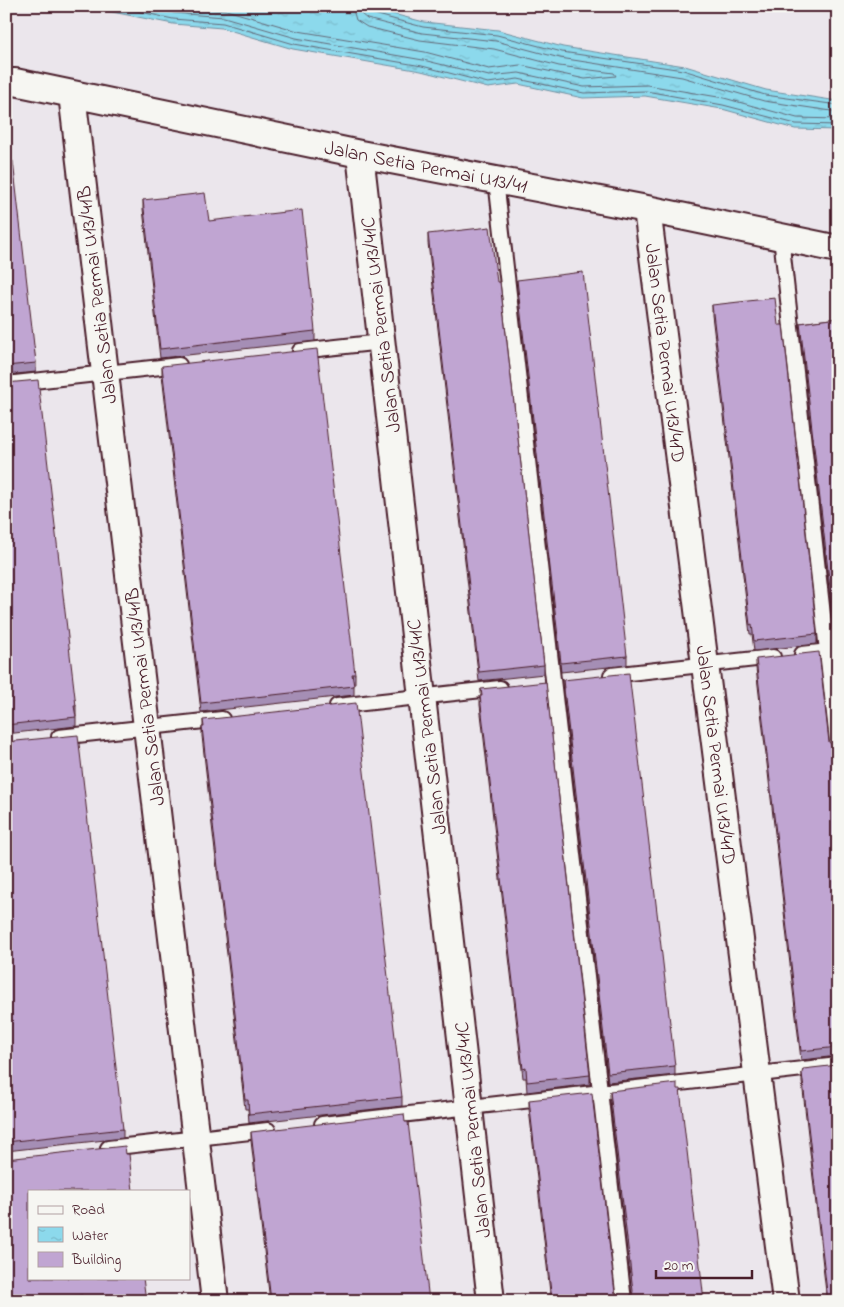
<svg xmlns="http://www.w3.org/2000/svg" width="844" height="1307" font-family="'Indie Flower',sans-serif">
  <defs>
    <pattern id="water-ripples" width="26" height="14" patternUnits="userSpaceOnUse" patternTransform="scale(1.25)"><rect width="26" height="14" fill="#8cd9ec"/><path d="M2 4q2-2 4 0t4 0M15 11q2-2 4 0t4 0" fill="none" stroke="#7abacb"/></pattern>
  </defs>
  <rect width="100%" height="100%" fill="#ebe6ec"/>
  <filter id="ink" filterUnits="userSpaceOnUse"><feTurbulence type="fractalNoise" baseFrequency=".02" numOctaves="2"/><feDisplacementMap in="SourceGraphic" scale="10" xChannelSelector="R" yChannelSelector="G"/><feConvolveMatrix kernelMatrix="1 2 1 2 8 2 1 2 1" color-interpolation-filters="sRGB"/></filter>
  <g filter="url(#ink)">
    <!-- water -->
    <path fill="url(#water-ripples)" stroke="#728f9f" d="M82,6h280l62,16 74,8 65,17 122,19 81,24 72,11v29l-43,-1 -73,-20 -77,-13 -62,2 -65,-14 -30,4 -67,-17 -128,-22 -71,-21 -49,-4z"/>
    <g fill="none" stroke-linecap="round" stroke-linejoin="round">
      <!-- shore -->
      <path stroke="#646978" stroke-width="1" d="M113,6l60,13 50,4 71,21 128,22 66,17 30,-4 66,14 62,-2 77,14 73,19 42,1
        M143,6l31,7 50,4 72,21 127,22 66,16 30,-3 65,14 63,-2 77,13 73,20 41,1
        M186,6l40,4 72,21 127,21 64,17 31,-4 65,14 31,-3 -2,-3 -55,-7 -65,-17 -74,-9 -53,-13 -11,-7 -4,-14
        M359,6l2,8 6,5 55,14 74,8 64,17 122,19 82,24 74,11
        M366,6l4,7 53,14 74,8 65,17 121,18 82,25 73,10"/>
      <defs>
        <path id="lane" d="M496,180l128,1121
          M781,237l57,513
          M300,351l82,-9
          M6,384l173,-19
          M802,654l36,-4
          M611,675l162,-18
          M337,706l163,-18
          M59,737l163,-18
          M322,1124l516,-59
          M108,1148l160,-18"/>
        <path id="street" d="M6,83l9,-1 345,72 287,55 191,40
          M72,94l143,1207
          M360,154l131,1147
          M647,209l139,1092"/>
      </defs>
      <!-- lane casing -->
      <use href="#lane" stroke="#4a1f2b" stroke-width="18"/>
      <!-- street casing -->
      <use href="#street" stroke="#4a1f2b" stroke-width="30"/>
      <!-- lane -->
      <use href="#lane" stroke="#f6f6f2" stroke-width="14"/>
      <!-- street -->
      <use href="#street" stroke="#f6f6f2" stroke-width="26"/>
    </g>
    <!-- wall -->
    <path fill="#a58eb5" stroke="#4a1f2b" d="M6,162l30,201v9l-30,3z
      M143,200l66,21 106,110v10l-155,17 -17,-149z
      M428,234l69,48 47,383v9l-65,7 -51,-438z
      M517,280l110,376v9l-66,7 -44,-383z
      M712,305l105,329v10l-63,7 -2,-17h-2l-38,-319z
      M838,318v324h-3l-35,-310v-9z
      M162,366l193,308v9h-1v12l-153,17 -39,-337z
      M6,383l70,323v20l-70,8z
      M756,659l79,90 3,-1v308l-37,4 -45,-392z
      M563,680l112,386v9l-67,7 -45,-392z
      M481,689l109,386v9l-63,8 -1,-14h-3l-43,-373v-9h1z
      M203,720l199,377v9l-153,17 -1,-14h-3l-34,-292 -9,-81v-9h1z
      M6,742l117,387v9l-117,13z
      M802,1073l36,228h-11l-25,-219z
      M610,1091l94,210h-153l-22,-192v-9l86,193 5,7h5l7,-4 -22,-196z
      M251,1132l178,169h-159l-19,-160z
      M6,1159l140,142h-140z"/>
    <!-- building -->
    <path fill="#c0a5d2" stroke="#4a1f2b" d="M13,161l23,202 -30,3v-204z
      M205,193l4,28 93,-11 13,121 -155,18 -17,-149z
      M490,227l7,55h3l44,383 -65,7 -51,-438z
      M583,272l44,384 -66,7 -44,-383z
      M775,298l3,27h5l34,309 -63,7 -2,-17 -2,1 -38,-320z
      M838,318v315l-3,-1 -35,-309z
      M317,349l38,325h-3l2,12 -153,17 -39,-337z
      M38,380l38,326h-2l2,11 -70,8v-342z
      M819,652l10,90 6,7 3,-1v299l-37,4 -45,-392z
      M629,673l46,393 -67,7 -45,-393z
      M546,682l44,393 -63,7 -1,-14 -3,1 -43,-373h2l-1,-7z
      M356,703l46,394 -153,17 -1,-14h-3l-34,-293 -9,-80h2l-1,-7z
      M78,735l45,394 -117,13v-400z
      M838,1065v236h-10l-26,-228 1,-4z
      M677,1083v6h3l24,212h-152l-23,-201 63,-7 23,200 5,7h5l7,-4 1,-5 -23,-200z
      M404,1114l1,8h3l21,179h-158l-20,-169z
      M125,1146l1,8h3l4,37h-104v87h114l3,23h-63l-1,-6 -52,6h-24v-142z"/>
  </g>
  <g text-anchor="middle" stroke-width="5" stroke-linejoin="round" paint-order="stroke">
    <!-- street labels -->
    <g font-size="20" fill="#4a1f2b" stroke="#f6f6f2">
      <text transform="translate(426 166) rotate(11)" y="7">Jalan Setia Permai U13/41</text>
      <text transform="translate(96 295) rotate(-97)" y="7">Jalan Setia Permai U13/41B</text>
      <text transform="translate(380 325) rotate(-97)" y="7">Jalan Setia Permai U13/41C</text>
      <text transform="translate(666 353) rotate(83)" y="7">Jalan Setia Permai U13/41D</text>
      <text transform="translate(144 697) rotate(-97)" y="7">Jalan Setia Permai U13/41B</text>
      <text transform="translate(426 727) rotate(-97)" y="7">Jalan Setia Permai U13/41C</text>
      <text transform="translate(717 755) rotate(83)" y="7">Jalan Setia Permai U13/41D</text>
      <text transform="translate(472 1130) rotate(-96)" y="7">Jalan Setia Permai U13/41C</text>
    </g>
  </g>
  <!-- margin -->
  <rect width="844" height="1307" fill="none" stroke="#f6f6f2" stroke-width="25"/>
  <rect x="12" y="12" width="819" height="1282" fill="none" stroke="#4a1f2b" stroke-width="2" filter="url(#ink)"/>
  <!-- legend -->
  <rect x="28" y="1190" width="162" height="90" fill="#f6f6f2" stroke="#b1a0a2"/>
  <rect x="38" y="1206" width="25" height="8" fill="#f6f6f2" stroke="#b1a0a2"/>
  <text x="72" y="1214" font-size="15" fill="#4a1f2b">Road</text>
  <rect x="38" y="1227" width="25" height="15" fill="url(#water-ripples)" stroke="#b1a0a2"/>
  <text x="72" y="1240" font-size="15" fill="#4a1f2b">Water</text>
  <rect x="38" y="1252" width="25" height="15" fill="#c0a5d2" stroke="#b1a0a2"/>
  <text x="72" y="1264" font-size="15" fill="#4a1f2b">Building</text>
  <!-- scale -->
  <path d="M656 1270v8h96v-8" fill="none" stroke="#4a1f2b" stroke-width="2.5"/>
  <text x="664" y="1270" font-size="15" fill="#4a1f2b" stroke="#f6f6f2" stroke-width="4" paint-order="stroke">20 m</text>
</svg>
